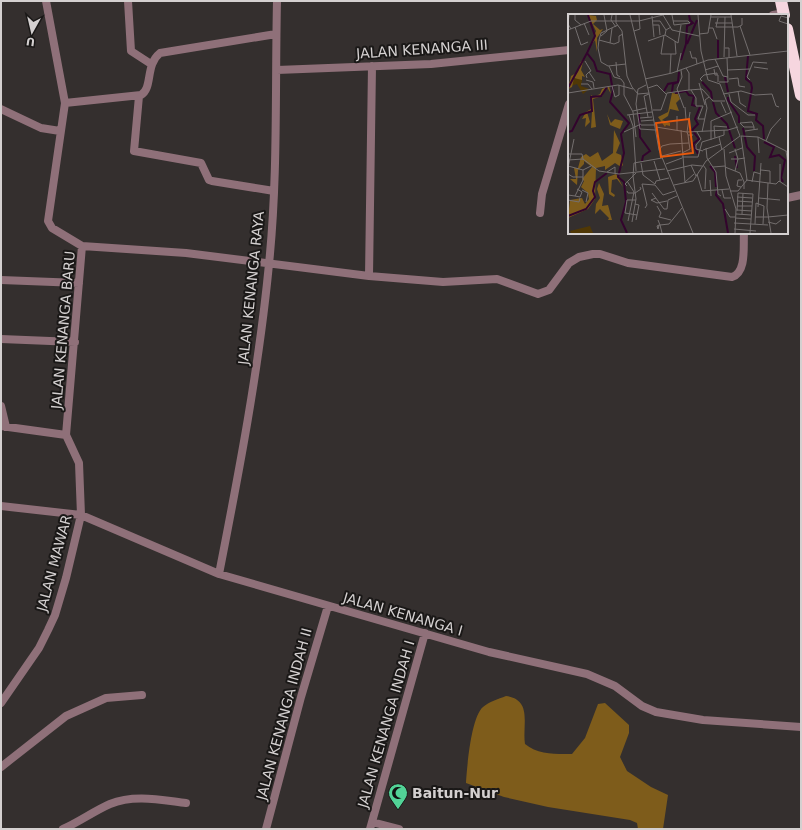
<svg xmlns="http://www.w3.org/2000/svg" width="802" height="830" font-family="'DejaVu Sans',sans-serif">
  <rect width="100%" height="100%" fill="#342f2e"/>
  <!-- forest -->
  <path fill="#7e5c1b" d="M506,696c27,4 16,29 19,48 13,11 31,10 47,10l13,-16 13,-34 7,-1 24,22v8l-9,24 7,14 24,16 17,8 -5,34h-25l-1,-6 -7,-3 -82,-13 -44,-10 -38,-14c1,-16 5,-66 17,-76 6,-5 15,-8 23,-11z"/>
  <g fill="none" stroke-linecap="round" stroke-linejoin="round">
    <!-- street -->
    <path stroke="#8f7079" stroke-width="8" d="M46,1l19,102
      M128,1l3,50 20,13
      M773,15l11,-2
      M277,70l154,-6 138,-14
      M139,96l-5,55 67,12 8,17 3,1 62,10
      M1,109l40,19 19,3
      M787,198l14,-3
      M540,213l2,-19 27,-90
      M82,246l-30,-18 -4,-7 17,-118 76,-8c12,-7 4,-30 19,-42l116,-19
      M369,276l3,-210
      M1,280l78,3
      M1,339l74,3
      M1,406l5,21
      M1,426l65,9 13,28 2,52 -15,63 -11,37 -7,15 -9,18 -38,55
      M66,435l16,-189 104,7 183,23 74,6 54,-3 41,15 11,-4 20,-27 10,-6 14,-3h7l28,9 104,14c15,-5 11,-31 12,-44
      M1,506l80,9 138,59 270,78 98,22 28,12 27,20 14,6 47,8 98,7
      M219,574c20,-102 40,-206 50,-310 9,-88 6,-175 8,-263
      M1,767l65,-51 40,-18 36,-3
      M372,822l27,7
      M63,829c16,-7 31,-18 47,-25 24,-10 51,-4 76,-1
      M266,829l35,-132 27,-91
      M370,829l55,-196"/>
    <!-- highway -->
    <path stroke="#f6d6df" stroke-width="12" d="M781,1l3,14
      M787,29l14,66"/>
  </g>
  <!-- icons -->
  <defs>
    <symbol id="mosque-pin" viewBox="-11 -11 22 30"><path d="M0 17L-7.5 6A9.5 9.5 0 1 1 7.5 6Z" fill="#52d397" stroke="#1a1817"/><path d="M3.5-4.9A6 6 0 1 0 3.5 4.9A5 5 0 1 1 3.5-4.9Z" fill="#111"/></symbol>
  </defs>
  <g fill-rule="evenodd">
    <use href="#mosque-pin" x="387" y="782" width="22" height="30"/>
  </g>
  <g text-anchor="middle" stroke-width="4" stroke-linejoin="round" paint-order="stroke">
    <!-- street labels -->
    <g font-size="14" fill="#d4d0d0" stroke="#1a1817">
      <text transform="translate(422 49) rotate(-4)" y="5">JALAN KENANGA III</text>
      <text transform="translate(251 288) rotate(-84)" y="5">JALAN KENANGA RAYA</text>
      <text transform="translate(63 330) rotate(-85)" y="5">JALAN KENANGA BARU</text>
      <text transform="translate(54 563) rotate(-75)" y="5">JALAN MAWAR</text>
      <text transform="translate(403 614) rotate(16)" y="5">JALAN KENANGA I</text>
      <text transform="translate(284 714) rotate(-75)" y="5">JALAN KENANGA INDAH II</text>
      <text transform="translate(386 724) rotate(-74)" y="5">JALAN KENANGA INDAH I</text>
    </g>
    <!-- poi labels -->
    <g font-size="14" font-weight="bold" fill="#d4d0d0" stroke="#1a1817" text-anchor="start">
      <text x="412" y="798">Baitun-Nur</text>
    </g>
  </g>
  <!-- overview -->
  <g transform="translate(568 14)">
    <rect width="220" height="220" fill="#342f2e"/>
    <path d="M11,63l3,3 -1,6 8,3 -6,5 -6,-10 -6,2 2,-7zM22,212l3,7h-22l-1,-2z" fill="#503805"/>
    <path d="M20,1l8,1 1,4 -4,4 7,6 3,-1 -6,9v14l-2,-12 -4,5 5,-14zM16,44l-3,12 4,7 -3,-1v4l-8,-2 -2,9 -4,2 3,-13 7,-4 2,-9zM41,72l2,8 -4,-7 -5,9 -9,3 3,28 -5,1 1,-16h-5l3,10 -5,5 1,-9 -4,1 4,-7 5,-3v-14l3,2 6,-3 2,-5zM104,79l6,1 2,5 -4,4 3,8 -9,-2 -2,7 -6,4 8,3v3l-4,-1 -1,2 -7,-10 10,-5zM39,100l4,9 4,-4 8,2 -3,8 -10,-4zM46,116l6,13 -4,10 5,2 2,10 -2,2 -6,-4 -10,7v-4l-9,2 -1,31 -7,10 -20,9 2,-18 12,-2 3,6 4,-5 -1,-6 -7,-6 3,-6 -2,-2 10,-12 -8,-6v3l-6,6 -1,15 -7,-6h6l-2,-11h4l3,-11 5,-3 4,3 8,-5 4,9 11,-8zM48,160l7,13 -6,-8 -5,1 -1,12 4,3 -1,2 -5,-3 -1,-17zM31,169l5,11 -2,12 6,-1 4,15h-4l1,-2 -9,-9 -5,5 1,-10 4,-6 -3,-9z" fill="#7e5c1b"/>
    <path fill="none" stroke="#33042d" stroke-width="2" d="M20,1l7,21 -8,17 7,9 3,9 13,3 3,17 -3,11 19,21 -8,11 3,19 -6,24 6,5 2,20 -5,18 6,13M118,30l1,-18 6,-3 -3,-3 -1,-5M119,30l10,-24M180,42l-2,23 5,4 1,5 -4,23 9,3 -1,6 7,6 1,13M150,44v-18M113,46l5,-16M157,63l3,15M134,68l9,10 1,7M0,74l19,-35M96,77l4,-7 10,-2 1,-10M104,78l1,-8 5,-2M107,79l11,-2 3,4 5,1 -2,9 4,1M160,83v3l11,16v7M145,88l3,11 11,11 8,24M71,100l1,23 10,14 -7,5 -1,5M175,114l4,19 8,9 -1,15M0,118l4,-1 8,-16 12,-4 -1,-14 10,-1 6,-9M196,128l10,5 -4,10 9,-2 6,5 -4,18 2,4M130,140l-5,-10 6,-5 -7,-9 6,-6 -3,-5 5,-12M167,142l2,12M142,152l5,6 1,15M149,176l-1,5 7,9 5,29M0,202l18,-7 9,-12 -2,-6 2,-9 12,-9"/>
    <path fill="none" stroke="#746f6f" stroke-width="1" d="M1,1l-1,9 3,5M7,1v5l6,5M44,1l-1,5 5,7M48,1v8l6,8 5,45 5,11 6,7 11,-1M62,1l19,78 10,57 34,83M104,1l2,10 16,-2M163,1l6,41M84,2l2,21M143,3h20M150,4l-2,9h22l4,-2v-7M220,4l-7,-2 -2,5 9,3M85,7h7l6,9 5,-3M105,7h15l2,2M16,9l5,12M147,9h17M50,11l-17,8 -2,7 15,4 5,-2v-6l4,-2M85,11h6l1,10M172,12l10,29M7,13l6,18 7,-3M141,14h4l4,11M0,16l23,-9h48l24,-6 9,15 27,6M66,17l6,-2 -1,-14M131,20l9,-1 3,-18M96,21l-3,19h15l-1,-13M97,21l13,8 3,-18M33,22l6,-5 -3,-16M31,26l-1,8 3,14 7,4 18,-2M80,27l17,-6 1,-5M42,29l2,-15M157,34h4v9M122,37l2,7h4l1,6M156,43l1,-40M147,45l8,17 5,1M17,47l6,10 -2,1M48,48l1,13 3,2M41,52l5,11 7,2 3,4v12l9,17 3,25M186,53l14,2M118,54l3,5v17l13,-1 11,12h12M146,55l1,6h3v7M113,56l1,7 -5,12 7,19M137,56l13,-4M159,56l23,-1M109,58l4,-19M102,59l1,-19M19,64l-1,-3 3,-3 6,9M77,65l27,-6 36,-13 80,-9M161,65l9,-1 1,8 6,1M18,66l7,2 1,6M182,66l-3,-3 6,-15 14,1M134,67l-2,-2 4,-4 13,-2v2M151,68h9l-1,-24M131,69l6,22M13,70h7l4,5M78,71l-8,4 -2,15 4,25 15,1M44,72l3,11 4,-2v-10M80,74l9,-3 9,9M123,76l5,8v8h7l-5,13h7M170,77l2,12 6,4M0,79l50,-8 15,4M155,80l18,-3 14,4 17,-1 4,12 3,1M161,80l2,8 17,13h7M153,88l5,11M117,93l1,12M85,96h8l6,-17 22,-3M65,97l13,-3M122,98l-3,20 1,3h5M59,101l25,-3M61,101l4,11 3,45M80,103l-4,-21 5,-2M72,104l12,-1M73,107l13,-1M73,111h13M88,113l31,5 41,-2 10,-3M186,113h-10l-4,-4 12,-1 2,5v2M109,116v-14M113,116l4,53M177,117l13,-2M56,118l17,-8M129,118l4,7 -5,6v4l7,2M134,118l5,-24 -2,-8 4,-3M173,122l17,1 30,15M151,123l3,13M190,123l1,16M147,124l9,-3v-5M143,126v-19l21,-9M198,127l5,-12 10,-11M138,134l1,10 9,14 2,22 3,2M92,135l2,-3 8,-2 19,-1 -1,-8M156,135l2,27 10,33 -1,24M167,135l3,10 7,-1M135,136l18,-6M218,137l2,13M114,139l8,-4 -1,-6M161,139l13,-5M0,140h14l1,5M94,142l19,-5M114,143h16l4,-15 13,-4 -1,-12 13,1M163,145h7l-3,12M0,146l15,-1 16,12 20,3 46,-5M86,147l6,19M66,149l28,-5M73,149l2,12 12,9M98,150l16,-6M212,150v18M123,151l5,11M135,151l3,4 -1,20M0,152l15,4 8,-4M145,153l12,-1M157,153l15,6 4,9v7M0,154l6,-29M193,156l9,1v12M99,157l25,-6 10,1M39,158l8,-5v6M0,160l5,3h10M129,160l5,17 27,-2M142,166l1,16M178,166l30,4 3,-3 9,6M59,167l7,11 -6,29M117,168l9,-8M184,168l2,-10 7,2M200,169l-1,25 4,25M87,170l1,-3 13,-3M87,171l8,10 12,-4M106,171l19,-4 13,-20 34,-25 -20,-52 -12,-4 -7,-29 -3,-36M59,172l-2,-2 8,-8 1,-13M173,173l-4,-1 1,-6h4M14,176l6,3 -2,9M154,176l2,8h7M59,177l1,2h7l6,-4 -1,-2M162,177h8l9,-11 -6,-44M84,179l12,16h3l1,-9 9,-4M170,179l15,1 -3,39M0,181l7,1 8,-16v-10M7,182l5,1 2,-5 -5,-3M169,183l15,1M88,184l-5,2 6,3 10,-2M191,184l21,2M0,186l11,2 1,-4M68,186h-9l-2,13 12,2M169,187l15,1M67,190l4,1 -3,15M89,192l4,7 -2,4 12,3M169,192h15M190,193l3,-44M77,194l2,-3 -5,-21 13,1M157,195l5,8h5M169,196l15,1M169,197l1,-18M168,200l15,1M174,200l1,-21M187,203h13M200,203l20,-2M167,204l16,1M90,206l2,5h-1l-2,1 1,3 1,-4M64,208l4,-23 -3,-23 3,-3M200,208l8,2 5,-4M166,209l34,2M187,210l1,-21 8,3 -1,18M166,215l22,2M94,219l-2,-8 9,-1 13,-16"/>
    <path fill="#e8590c" fill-opacity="0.15" stroke="#e8590c" stroke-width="2" d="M121,105l4,34 -32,4 -5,-34z"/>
    <rect width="220" height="220" fill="none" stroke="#d4d0d0" stroke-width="2"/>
  </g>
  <!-- border -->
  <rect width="802" height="830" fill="none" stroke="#d4d0d0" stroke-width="4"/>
  <!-- north arrow -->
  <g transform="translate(32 32) rotate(188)" stroke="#1a1817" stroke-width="3" paint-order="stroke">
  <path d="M0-3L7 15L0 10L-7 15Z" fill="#d4d0d0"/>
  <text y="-6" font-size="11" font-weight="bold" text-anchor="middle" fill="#d4d0d0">U</text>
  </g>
</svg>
